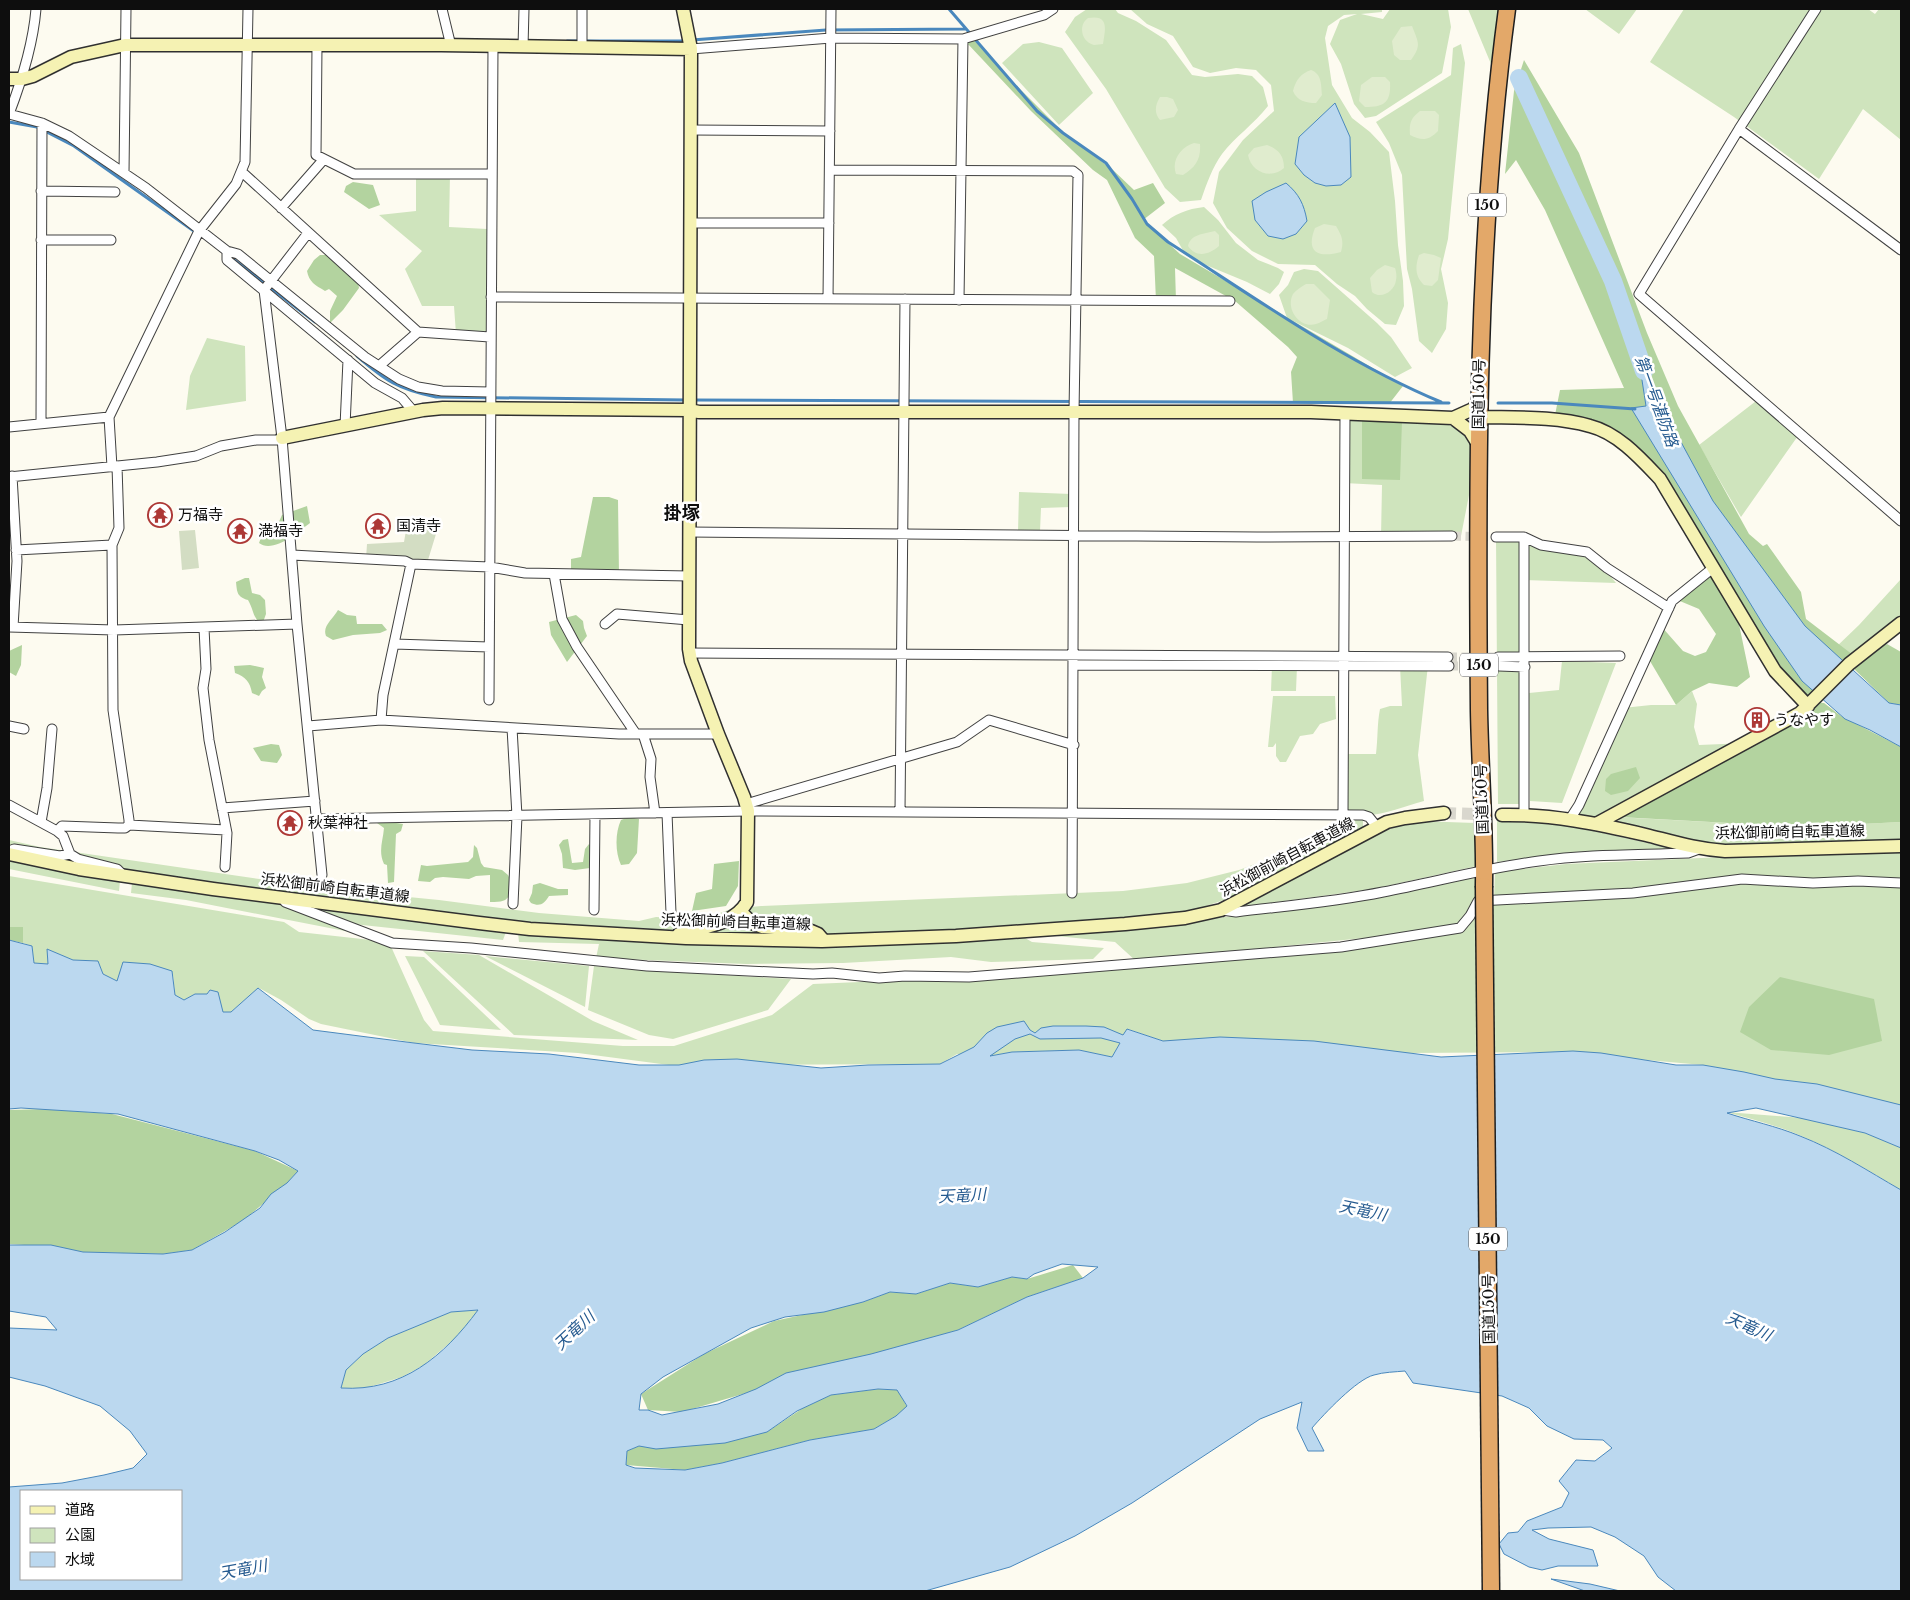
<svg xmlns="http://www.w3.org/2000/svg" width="1910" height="1600" font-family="'Libre Baskerville','Noto Sans JP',serif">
  <rect width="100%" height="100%" fill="#fdfbf0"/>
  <!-- green -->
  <path fill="#cfe4bd" d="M1087,9h28l3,4 18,8 30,19 26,35 13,2 33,-3 14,2 11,11 5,19c-14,18 -33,31 -46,48 -10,14 -15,29 -21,46l-21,2 -15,-14 -59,-99 -41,-57 10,-15z
    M1130,9h252v3l-21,2 22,5 7,-10h58l3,18 -9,46 -66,43 -11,2 -11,-14 -13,-40 -11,-20 10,-24 17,-6 -13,1 -16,11 -3,12 7,47 20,33 18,14 19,20 6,49 3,44 5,36 1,25 -8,19 -11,-1 -18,-15 -12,-13 -18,-12 -22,-19 -37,-1 -26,-13 -25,-23 -14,-25 6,-31 24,-32 31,-29 -3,-26 -15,-15 -20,-2 -26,5 -17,-6 -20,-31 -26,-12z
    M1468,9h31l-8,55z
    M1585,9h52l-18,25z
    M1684,9h184l7,5 4,-5h22v131l-38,-31 -44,70 -85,-62 -84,-55z
    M1039,42l23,6 31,45 -34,32 -57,-62 21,-19z
    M1461,44l4,19 -17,176 -7,30 7,34 -2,26 -14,24 -13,-12 -7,-52 -5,-20 -5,-94 -13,-32 -13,-21 75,-47 2,-27z
    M416,174h34l-1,53 38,2v108l-31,-3 -2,-28h-32l-17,-37 17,-18 -43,-36 37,-4z
    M1204,207l14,13 18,23 22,17 20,8 6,4 -5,12 -9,10 -23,-12 -46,-19 -16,-9 -9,-16 -14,-13c12,-11 25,-16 42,-18z
    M1304,269l14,2 59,52 14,14 21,31 -17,9 -47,-29 -61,-30 -8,-23 9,-10 6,-13z
    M207,338l38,8 1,55 -60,9 4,-34z
    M1760,398l40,35 -59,84 -42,-72z
    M1345,417l17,2v59l40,-57 42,2 17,7 10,13 -1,47 -9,46 -19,-3 -61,4 1,-52 -38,-2z
    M1019,492l52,2v13l-30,1 -1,23 -22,1z
    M1496,537l91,15 13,11 16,20 -92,-3v-4l-5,228h-21z
    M1901,579v44l-52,41 -16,-14 26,-25z
    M1562,661l54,2 -54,140 -32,-2 -1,-108 30,-3z
    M1272,665l25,1 -1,25h-25z
    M1428,665l-10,90 6,46c-20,5 -40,15 -61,14v14l-127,67 -48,16 -50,6 -134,8 28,16 72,6 -11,11 -102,3 -40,-5 -108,6 -97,1 -150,-6 3,-14 -80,-2 -1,-9 -12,-1 -3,8 -150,-16 -3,8 -164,-32 -55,-7 1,-10 -12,-2 -1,10 -110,-22v-29l31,7 287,42 112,11 100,13 100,8 17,-4 21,1 37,-3 17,-6 30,-3 362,-15 64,-8 52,-13 103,-39 1,-77h33c2,-16 1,-30 4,-45l10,-3h12l-2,-40z
    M1692,691l5,13 -3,23 5,18 48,-2 -145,78 -29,-6 50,-107 28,-3h25z
    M1273,696h62l1,23 -16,5 -7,10 -13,2 -14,26h-6l-4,-6v-13l-3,4h-5z
    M1615,817l187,10 99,-5v21l-185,3 -93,-21z
    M1497,818l60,5 119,26 -101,3 -78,10z
    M1418,821l57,2 2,43 -104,23 -132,18 139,-76z
    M1901,849v256l-198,-40 -146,-13 -151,1 -243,-12 -35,-12 -16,28 -33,-7 -67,2 -23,4 -32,-2 -17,10 -271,1 -91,-12 -164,-10 -93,-19 -12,-5 -28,-19 -22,-12 -28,24h-8l-16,-18h-12l-11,6 -9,-5 -2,-20 -56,6 -14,-7 -5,-13 -25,-1 -25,-10v14l-14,-1 -2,-17 -9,-3v-16h-14v-51l275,46 15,10 90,10 35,78 9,11 190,15h51l98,-31 41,-31 278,-12 260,-26 72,-14 -287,29 -21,-19 -68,-7 96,-8 222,-27 113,-24 16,24 1,-28 71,-8z
    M423,951l56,4 114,66 45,19 -124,-5z
    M405,956l19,1 77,73 -61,-5z
    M485,956l104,10 -4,41z
    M594,966l29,3 168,10 -23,31 -95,29 -24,-4 -61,-25z
    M1726,1112l76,6 63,15 36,15v42c-33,-20 -66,-40 -102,-55 -23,-10 -48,-16 -73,-23z
    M478,1310l-18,24 -36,31 -22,12 -36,11h-25l5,-18 17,-16 25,-16 63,-26z"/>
  <!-- forest -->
  <path fill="#b3d39f" d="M975,40l25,29 66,66 47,35 21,20 19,-7 12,20 -22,17 37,34 223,132 -14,18 -96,-1 -2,-31 6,-15 -9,-10 -53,-46 -60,-33 1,33h-20l-2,-45 -19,-18 -28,-58 -14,-10 -62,-59 -64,-68z
    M1524,60l55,93 68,180 31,73 71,128 14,12 4,-2 34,48 5,27 51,39 30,-14 14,8v53l-12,-2 -40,-39 -28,39h3l17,13 60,31v75l-99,5 -183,-10 189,-111 -33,-38 -40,-63 15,72 -13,10 -28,-4 -17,8 -16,14 -29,-49 14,-30 22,25 12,5 11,-4 10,-18 -17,-25 -24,-10 34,-28 -63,-110 -32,-23 -60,-18 6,-30 64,-2 -79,-178 -29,-50 -11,14 9,-83z
    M353,182l20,3 7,20 -11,4 -25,-17 2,-6z
    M320,255h7l30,22 2,11 -16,22 -13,13v-12l7,-15 -8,-7 -4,2c-10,-6 -16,-9 -18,-20l7,-11z
    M1362,419l40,2 -2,59 -38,-1z
    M593,497h16l9,3 1,75 -48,-1v-15l10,-2z
    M307,506l3,17c-12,9 -37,31 -51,20l3,-8 15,-9 5,-11z
    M245,578h4l3,15 8,2 5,5 1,14 -4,11c-10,-8 -8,-15 -14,-25 -11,-3 -11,-8 -12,-18z
    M338,610l9,5 9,1 1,8h25l5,6 -7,3 -27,2 -20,5 -7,-4c-4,-10 7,-17 12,-26z
    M576,615l7,6 1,7 3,8 -20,26 -16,-27 -2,-13z
    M22,645l-1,20 -5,11 -7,-4v-21z
    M250,665l14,3 -2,9 4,11 -4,3 -3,5 -7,-3c-2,-11 -6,-16 -17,-20l-1,-7z
    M271,744l8,1 3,10 -5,8 -16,-2 -8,-13z
    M1636,767l4,11 -12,13 -17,4 -6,-4 1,-12 5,-5z
    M629,817l10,2 -2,34 -8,11 -8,1c-6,-12 -6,-33 0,-45z
    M370,818c12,6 20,3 33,6l-2,7 -5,3 -2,48 -6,1 -1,-18 -3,-1c-6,-13 -1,-23 0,-36z
    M568,839l4,24 11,-1 2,-13 4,-5c5,6 5,18 1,24l-15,2 -12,-2 -1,-14 -3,-9 4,-5z
    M474,845l3,3 4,15 3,4 18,3 6,5 6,12c-7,14 -8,15 -24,15v-27l-14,1 -7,3 -26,-2 -8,1 -5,4 -12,-1 3,-16 6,1 41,-4 5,-5z
    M739,861l-1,25 -12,20 -34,5 4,-18 16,-4 2,-25z
    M540,883l18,6h10v6l-19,1c-5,8 -9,11 -18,7l-2,-3 3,-7 1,-8z
    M9,927h14v16l-14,-3z
    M1780,977l94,22 8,42 -53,14 -58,-5 -31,-18 9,-25z
    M47,1109l65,5 143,37 43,20 -11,12 -43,37 -52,30 -29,4 -80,-2 -43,-6 -31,-2v-134z
    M1073,1265l10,13 -56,19 -69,33 -276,82 -34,-2 -7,-16 63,-40 70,-33 89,-19 27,-10 26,2 34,-11 28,4 34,-10 15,2z
    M878,1389l20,1 9,17 -11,9 -22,13 -64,11 -88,23 -37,7 -59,-5 1,-14 12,-5 128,-14 36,-24 28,-13z"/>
  <!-- cemetery -->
  <path fill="#d3ddc3" d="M408,519l32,2 -12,39 -62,-1 1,-15 37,-2z
    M195,530l4,38 -17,2 -3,-39z"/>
  <!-- pitch -->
  <path fill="#e0ecce" d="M1088,18c22,-4 17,12 15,26 -3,0 -6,1 -9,1 -13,-3 -16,-20 -6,-27z
    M1412,26c6,16 10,19 -1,34h-11l-6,-5 -2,-14 9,-14z
    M1311,70c11,4 10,15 11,25l-6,8c-10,0 -19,-2 -23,-12 3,-11 7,-17 18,-21z
    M1372,77h13l5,5c1,20 -5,25 -25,25l-6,-6 2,-16z
    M1160,97h7l6,2 5,11 -4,7 -14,3c-6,-7 -5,-15 0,-23z
    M1420,111h15l4,4 -1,16c-10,10 -16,10 -28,4 -1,-12 1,-17 10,-24z
    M1194,143l6,1c1,15 -4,23 -17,31l-7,-1c-5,-14 5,-27 18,-31z
    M1267,145c11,4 17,10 17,23 -13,12 -33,4 -36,-13l6,-7z
    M1324,224l12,2c6,10 8,15 5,26 -22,6 -36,1 -26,-24z
    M1215,231l4,4v11c-10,9 -23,12 -31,0 3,-12 15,-12 27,-15z
    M1424,253l10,2 7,3 -3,22 -6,6 -8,-1c-9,-9 -9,-18 -5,-30z
    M1385,265l10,3c1,3 2,8 1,12 -1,11 -15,20 -24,12l-2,-14 7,-8z
    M1306,284h8l16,16 -3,19c-3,1 -7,4 -11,5 -16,5 -31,-15 -23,-30 3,-4 8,-7 13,-10z"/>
  <!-- water -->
  <path fill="#bbd8ef" stroke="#4a88bd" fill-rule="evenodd" d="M1335,103l15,34 1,40 -10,8 -15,1 -11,-3 -11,-8 -9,-11 4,-27z
    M1286,183c13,11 18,21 21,38l-11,13 -13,5 -15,-3 -13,-16 -3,-19 14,-9z
    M1637,348l25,59 51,94 92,125 84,77 12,2v42l-31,-17 -25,-11 -43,-38 -38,-55 -133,-218 15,-2z
    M9,940l23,6 2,17 14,1 -1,-15 26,11 25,1 5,13 14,7 6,-19 27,2 22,7 3,24 9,5 11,-6h12l3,-4 8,2 5,20h8l27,-24 55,42 101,13 58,7 77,4 90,11h40l25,-5 33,-1 84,9 47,-3 72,-1 34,-17 13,-14 10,-6 27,-6 6,9 5,3 6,-5 12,-2h33l18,1 19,8 4,-6 36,12 57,-4 94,4 127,16 132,-6 28,2 75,12h27l41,7 31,7 42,5 84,21v43l-36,-15 -109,-25 -29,5c24,8 49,13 73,23 36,14 68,35 101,54v401h-225l-18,-14 -14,-21 -29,-19 -24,-10 -43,1 -16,2 17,9 44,11 5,16h-40l-16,4 -13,-3 -25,-13 -5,-10 9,-11 10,-1 9,-11 35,-14 7,-14 -10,-12 17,-21 19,1 17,-13 -9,-8 -29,-1 -27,-13 -18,-18 -27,-12 -89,-13 -8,-12c-10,1 -21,1 -31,4 -17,4 -50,39 -62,53l12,23h-16l-11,-23 5,-26 -42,17 -128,84 -57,33 -65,31 -85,24h-916v-104l53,-4 42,-8 29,-7 14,-14 -17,-23 -30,-25 -55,-20 -36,-9v-49l48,2 -11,-13 -37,-6v-66h42l32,7 80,2 29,-4 33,-18 35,-24 11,-14 16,-11 11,-12 -19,-11 -24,-9 -137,-37 -97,-6 -12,1zM1030,1034l10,5 61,-1 19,5 -8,14 -33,-7 -67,2 -22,4 25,-17zM1062,1264l36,3 -15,11 -56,19 -69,33 -87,24 -85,19 -30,16 -38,15 -56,11 -14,-5h-9l2,-16 22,-17 88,-49 34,-11 39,-5 39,-10 27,-10 26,2 34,-11 28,4 34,-10 15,2 7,-5zM478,1310c-34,46 -76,82 -137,78l5,-18 17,-16 25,-16 63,-26zM878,1389l19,1 10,16 -11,10 -22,13 -64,11 -88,23 -37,7 -50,-2 -9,-3 1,-14 12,-5 17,3 69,-6 42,-11 30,-21 34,-16zM21,1491h160v88h-160z
    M1551,1579l39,5 30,7h-35z"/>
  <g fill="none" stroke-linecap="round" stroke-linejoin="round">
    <!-- stream -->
    <path stroke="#4a88bd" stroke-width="3" d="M949,9l88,102 26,22 43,30 26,36 15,25 21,18c89,57 175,119 273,160
      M692,40l134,-10 139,-1
      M567,41h118
      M9,122l28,5 37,19 124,88
      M229,256l86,66
      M357,356c29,25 41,33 79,41l250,3
      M693,400l756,3
      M1498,403h54l83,6"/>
    <!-- river -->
    <path stroke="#bbd8ef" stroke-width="18" d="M1519,78l94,203 31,90"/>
    <!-- street-tunnel -->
    <path stroke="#d9d7ce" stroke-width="9" stroke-dasharray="9 4.5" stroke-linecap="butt" d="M1452,536l44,1
      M1448,657h50
      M1449,666h50"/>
    <!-- secondary-tunnel -->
    <path stroke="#d9d7ce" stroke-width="12" stroke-dasharray="12 6" stroke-linecap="butt" d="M1444,813l58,2"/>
    <defs>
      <path id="street" d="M442,9l9,37
        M1816,9l-77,120 -100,165 262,227
        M317,46l-1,109 38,19h138
        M523,47l1,-38
        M582,48v-39
        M691,49l140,-11 132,1 81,-24 9,-6
        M9,114l33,9 27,13 77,52 81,63v9l148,123 27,15 12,14
        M9,114c13,-34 24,-69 27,-105
        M1739,129l162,121
        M691,130l139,1
        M830,170l243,1 5,4 -4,237 -2,481
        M242,172l176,160 72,5
        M124,173l2,-164
        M41,191l74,1
        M281,208l43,-49
        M691,223h138
        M308,233l-44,57 18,148 15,186 25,251
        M41,240h70
        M227,251l11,3 127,103 34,22 19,8 24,4 48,1
        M491,297l739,4
        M828,299l3,-290
        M959,300l4,-261
        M379,366l39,-34
        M41,423l1,-300
        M345,426l3,-66
        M9,427l100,-10
        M112,467l-3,-50 90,-186 37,-47 9,-22 3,-153
        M12,476l5,85 -4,66
        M9,477l148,-15 39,-6 25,-10 35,-6h26
        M689,532l568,5 195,-1
        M1496,537h28l17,8 46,7 20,16 62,40
        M16,550l96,-5 7,-17 -2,-62
        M292,555l113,6 6,3
        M554,574l8,45 15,28 59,87
        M605,624l12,-10 72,6
        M9,627l105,3 183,-6
        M204,628l2,41 -3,19 6,52 18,93 -2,34
        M394,644l95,3
        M689,653l759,4
        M1498,657l122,-1
        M1074,665l375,1
        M1499,666l26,1
        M489,700l4,-653
        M381,720l2,-25 28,-131 79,3 35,6 164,3
        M9,726l15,3
        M308,726l73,-6 238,14h99
        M512,728l5,88 -4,88
        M643,734l8,25 -1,18 5,36
        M746,804l211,-62 32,-22 85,25
        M9,805l48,26 6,5 7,18
        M222,808l93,-7
        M900,812l5,-513
        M667,813l4,100
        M1524,814v-277
        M1343,815l2,-402
        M316,819l432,-8 615,4 6,2 8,10
        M1570,819l9,-14 93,-204 41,-33
        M41,822l6,-34 5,-59
        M129,825l97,5
        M57,831l5,-5 56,2h7l4,-3v-5l-16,-110 -1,-165
        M9,851l5,-2 46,7 10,-2 8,5 39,10 4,4
        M285,902l107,41 79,5 176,18 166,8 19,-1 47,5 26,-2 64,1 372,-30 119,-19 10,-12 8,-15 155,-8 109,-14 71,4 45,-2 43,2
        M594,910l1,-96
        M1222,910l14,2c49,-6 98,-10 147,-20 52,-10 103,-24 156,-31 49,-7 100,-6 149,-8l11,-4"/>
      <path id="secondary" d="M9,79h13l11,-3 38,-19 54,-12h316l250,4
        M1479,417c36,1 76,-1 111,9 28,7 51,33 70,53l115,192 33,35
        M1453,418l17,13 8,13
        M282,438l141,-28 20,-2 246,2 10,2h612l142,6 20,-9 6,-7
        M1502,815c49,-1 97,9 144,20 28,7 50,14 79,16l176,-5
        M1596,824l204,-111 49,-49 52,-41
        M9,854l70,15 134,20 266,34 51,6 156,9 136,3 134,-5 169,-12 60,-6 36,-8 166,-88 18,-4 39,-5
        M741,912l11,11 10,4 49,4 7,3 6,7
        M679,934c24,-7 55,-9 68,-32l1,-91 -4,-14 -26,-63 -27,-73 -2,-12 2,-600 -8,-40"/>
      <path id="highway" d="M1484,886c1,-59 -4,-117 -5,-176 -2,-234 -3,-469 28,-701"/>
    </defs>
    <!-- street casing -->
    <use href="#street" stroke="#414141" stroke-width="11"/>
    <!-- secondary casing -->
    <use href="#secondary" stroke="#303030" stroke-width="15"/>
    <!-- highway casing -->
    <use href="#highway" stroke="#1f1f1f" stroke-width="19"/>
    <!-- street -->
    <use href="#street" stroke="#fff" stroke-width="9"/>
    <!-- secondary -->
    <use href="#secondary" stroke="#f5f2b3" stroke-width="12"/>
    <!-- highway -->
    <use href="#highway" stroke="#e3a869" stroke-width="16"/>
    <defs>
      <path id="highway-bridge" d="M1484,886l7,705"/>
    </defs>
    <!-- highway-bridge casing -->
    <use href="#highway-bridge" stroke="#1f1f1f" stroke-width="19" stroke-linecap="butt"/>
    <!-- highway-bridge -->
    <use href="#highway-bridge" stroke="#e3a869" stroke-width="16"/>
  </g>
  <!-- icons -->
  <defs>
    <symbol id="temple-ring" viewBox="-11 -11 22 22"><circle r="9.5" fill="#fff" stroke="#ad3836" stroke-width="1.5"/><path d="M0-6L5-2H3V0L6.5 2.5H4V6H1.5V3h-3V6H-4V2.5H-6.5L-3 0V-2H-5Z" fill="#ad3836"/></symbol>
    <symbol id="building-ring" viewBox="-11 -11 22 22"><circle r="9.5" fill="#fff" stroke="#ad3836" stroke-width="1.5"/><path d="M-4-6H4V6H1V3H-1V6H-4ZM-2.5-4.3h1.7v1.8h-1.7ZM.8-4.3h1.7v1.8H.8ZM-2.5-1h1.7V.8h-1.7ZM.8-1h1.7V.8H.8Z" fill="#ad3836"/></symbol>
  </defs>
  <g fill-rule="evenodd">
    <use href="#temple-ring" x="146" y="501" width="28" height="28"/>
    <use href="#temple-ring" x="364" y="512" width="28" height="28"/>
    <use href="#temple-ring" x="226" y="517" width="28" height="28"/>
    <use href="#building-ring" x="1743" y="706" width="28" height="28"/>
    <use href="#temple-ring" x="276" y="809" width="28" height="28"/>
  </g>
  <g text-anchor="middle" stroke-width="5" stroke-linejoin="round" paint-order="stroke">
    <!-- shield labels -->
    <g fill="#fff" stroke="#565656" stroke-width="1">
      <rect x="1468" y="193.5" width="38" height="23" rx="4"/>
      <rect x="1460" y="653.5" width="38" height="23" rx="4"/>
      <rect x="1469" y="1227.5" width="38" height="23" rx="4"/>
    </g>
    <g font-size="14" font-weight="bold" fill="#0e0e0e">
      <text x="1487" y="210">150</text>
      <text x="1479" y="670">150</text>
      <text x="1488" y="1244">150</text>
    </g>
    <!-- street labels -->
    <g font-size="15" fill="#0e0e0e" stroke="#fff">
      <text transform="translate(1479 394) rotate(-89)" y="5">国道150号</text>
      <text transform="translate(1482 799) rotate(-92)" y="5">国道150号</text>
      <text transform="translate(1790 832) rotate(-1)" y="5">浜松御前崎自転車道線</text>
      <text transform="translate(1287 857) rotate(-28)" y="5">浜松御前崎自転車道線</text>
      <text transform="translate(335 888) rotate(7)" y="5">浜松御前崎自転車道線</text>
      <text transform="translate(736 922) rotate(2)" y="5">浜松御前崎自転車道線</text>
      <text transform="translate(1489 1309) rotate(-91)" y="5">国道150号</text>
    </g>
    <!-- poi labels -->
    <g font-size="15" fill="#0e0e0e" stroke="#fff" text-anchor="start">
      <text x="178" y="520">万福寺</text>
      <text x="396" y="531">国清寺</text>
      <text x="258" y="536">満福寺</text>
      <text x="1774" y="725">うなやす</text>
      <text x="308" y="828">秋葉神社</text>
    </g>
    <!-- water labels -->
    <g font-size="16" font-style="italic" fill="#265b90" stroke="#fff">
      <text transform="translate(1657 401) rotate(70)" y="6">第一号湛防路</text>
      <text transform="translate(962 1195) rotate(-3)" y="6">天竜川</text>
      <text transform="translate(1363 1210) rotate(12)" y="6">天竜川</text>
      <text transform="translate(1749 1326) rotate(24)" y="6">天竜川</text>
      <text transform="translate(574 1330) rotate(-43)" y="6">天竜川</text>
      <text transform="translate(243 1569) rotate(-10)" y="6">天竜川</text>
    </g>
    <!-- quarter labels -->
    <g font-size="18" font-weight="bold" fill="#0e0e0e" stroke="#fff">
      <text x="682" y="519">掛塚</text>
    </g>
  </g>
  <!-- border -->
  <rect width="1910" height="1600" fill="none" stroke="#0e0e0e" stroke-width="20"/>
  <!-- legend -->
  <rect x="20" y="1490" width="162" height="90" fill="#ffffff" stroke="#9f9f9f"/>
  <rect x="30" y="1506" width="25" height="8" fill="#f5f2b3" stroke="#9f9f9f"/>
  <text x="65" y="1515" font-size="15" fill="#0e0e0e">道路</text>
  <rect x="30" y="1528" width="25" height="15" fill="#cfe4bd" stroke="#9f9f9f"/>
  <text x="65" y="1540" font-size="15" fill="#0e0e0e">公園</text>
  <rect x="30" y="1552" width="25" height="15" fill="#bbd8ef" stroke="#9f9f9f"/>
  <text x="65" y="1565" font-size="15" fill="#0e0e0e">水域</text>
</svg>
